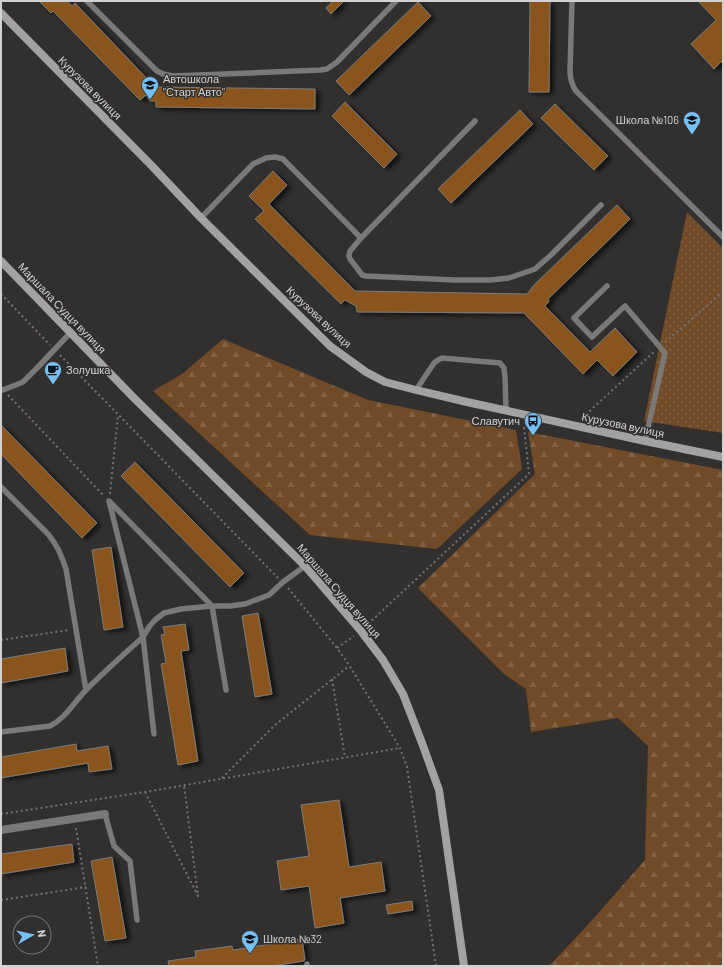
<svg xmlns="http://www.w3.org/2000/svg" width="724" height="967" font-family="Barlow,sans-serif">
  <defs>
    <pattern id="forest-firs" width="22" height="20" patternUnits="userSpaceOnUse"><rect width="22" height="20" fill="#714a27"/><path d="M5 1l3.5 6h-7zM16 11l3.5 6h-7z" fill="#846345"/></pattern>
    <pattern id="park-dots" width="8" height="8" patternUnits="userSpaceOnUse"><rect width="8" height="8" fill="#714a27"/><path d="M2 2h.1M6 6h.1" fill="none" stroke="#846345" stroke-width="1.8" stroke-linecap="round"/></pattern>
    <filter id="shadow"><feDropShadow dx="4.5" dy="2.5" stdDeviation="2" flood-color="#0009"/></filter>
  </defs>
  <rect width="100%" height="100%" fill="#32302f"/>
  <!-- forest -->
  <path fill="url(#forest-firs)" d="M223,339l145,61 148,30 6,39 -85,80 -127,-14 -157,-144 29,-17z
    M528,432l195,38v496h-174l36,-38 60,-68 3,-114 -30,-28 -87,14 -5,-43 -22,-15 -86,-86 117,-114z"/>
  <!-- park -->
  <path fill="url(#park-dots)" d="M687,212l36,36v185l-79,-12z"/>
  <!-- building -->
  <path fill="#8a541f" stroke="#7d7b79" filter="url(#shadow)" d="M39,1h28l5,5 3,-3 80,84 160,2v20l-159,-2v-6h-6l-4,-6 -6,5 -87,-89 -2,2z
    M333,1h11l-13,13 -5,-6z
    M530,1h20l-1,91h-20z
    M698,1h25v59l-9,9 -23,-25 25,-24z
    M418,2l13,14 -82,79 -13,-14z
    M345,102l52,52 -13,14 -52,-52z
    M555,104l53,52 -14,14 -53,-52z
    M520,110l13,14 -82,79 -13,-14z
    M273,171l14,14 -18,19 86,87 172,3 7,-9 83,-80 13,14 -82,80 1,2 -4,5 45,46 25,-24 22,24 -24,24 -16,-16 -14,14 -59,-61 -167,-1 -1,-6 -11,-6 -4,4 -86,-85 9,-8 -15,-15z
    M1,425l96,98 -15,15 -81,-84z
    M135,462l109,111 -14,14 -109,-111z
    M111,547l12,80 -19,3 -12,-80z
    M258,613l14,81 -17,3 -13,-81z
    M185,624l4,26 -8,1 17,110 -20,4 -17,-101 5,-1 -5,-28 4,-1 -2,-7z
    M65,648l3,23 -67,12v-24z
    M76,744l1,7 31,-5 4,23 -23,3 -1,-9 -87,15v-21z
    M339,800l10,67 32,-5 4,29 -45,7 4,25 -29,5 -6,-42 -28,4 -4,-29 32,-5 -8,-51z
    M72,844l2,18 -73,12v-20z
    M112,857l14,81 -21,3 -14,-80z
    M412,901l1,9 -25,4 -2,-9z
    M302,939l3,21 -1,1 -32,5h-103l-1,-5 28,-4 -1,-6 37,-5 1,4z"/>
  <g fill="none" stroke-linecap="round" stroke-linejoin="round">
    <!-- path -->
    <path stroke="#757372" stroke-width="2" stroke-dasharray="2 3" stroke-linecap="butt" d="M1,294l49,51
      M665,342l58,-50
      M60,355l218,223
      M8,395l96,101
      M582,418l72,-66
      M110,494l8,-79
      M288,588l49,60 12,17 51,83 7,19 29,199
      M368,624l161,-150 -5,-46h15
      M1,640l68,-10
      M337,648l17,-12
      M332,679l13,78
      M222,778l53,-53 74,-59
      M145,792l53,104 -14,-111
      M1,814l144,-22 255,-44
      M76,828l22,138
      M1,900l85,-13"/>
    <!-- lane -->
    <path stroke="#7a7978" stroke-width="5.5" d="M87,1l70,70 6,3 10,2 148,-6 6,-1 10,-7 59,-61
      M572,1l-2,70c0,8 2,14 6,20l147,146
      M201,218l52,-54 13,-6 9,-1 8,2 78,79 -11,13 -1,5 1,3 10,13 2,3 4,1 88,4h37l18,-2 26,-9 16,-14 50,-50
      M361,238l114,-117
      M607,286l-33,32 18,19 33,-31 40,47 -20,88
      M1,389l2,1 20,-8 16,-16 32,-34
      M416,390l18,-27 4,-3 4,-2 58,5 4,5 1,9 1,34
      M1,487l47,47c10,12 13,21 18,35l20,121
      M1,732l49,-6c16,-8 24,-24 37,-37 18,-18 37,-35 56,-52l-34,-136 103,105 14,84
      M154,734l-11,-97 6,-10 6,-7 9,-7 17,-4 31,-3h18l15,-2 24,-9 14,-13 22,-16
      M105,814l9,32 16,15 7,59
      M307,964v2"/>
    <!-- street -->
    <path stroke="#7a7978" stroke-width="8" d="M1,830l104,-16"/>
    <!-- secondary -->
    <path stroke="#a4a2a1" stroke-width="8" d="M1,13l150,152 50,53 129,128 36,26 19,10 31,8 51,12 178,39 78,16
      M1,261l133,137 171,168 56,65 22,29 20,34 19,49 17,47 25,176"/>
  </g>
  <!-- icons -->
  <defs>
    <symbol id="school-pin" viewBox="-11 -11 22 30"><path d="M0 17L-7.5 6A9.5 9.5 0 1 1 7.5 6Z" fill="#75c0f6" stroke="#32302f"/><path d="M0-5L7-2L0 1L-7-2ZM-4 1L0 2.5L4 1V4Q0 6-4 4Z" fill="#111"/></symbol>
    <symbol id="cafe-pin" viewBox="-11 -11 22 30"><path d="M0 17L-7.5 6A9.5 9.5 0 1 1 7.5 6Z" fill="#75c0f6" stroke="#32302f"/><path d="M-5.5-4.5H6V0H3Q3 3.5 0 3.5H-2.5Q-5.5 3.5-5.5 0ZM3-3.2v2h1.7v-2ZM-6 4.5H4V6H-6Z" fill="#111"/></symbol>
    <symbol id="bus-pin" viewBox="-11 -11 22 30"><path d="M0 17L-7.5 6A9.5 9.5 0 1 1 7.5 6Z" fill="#75c0f6" stroke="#32302f"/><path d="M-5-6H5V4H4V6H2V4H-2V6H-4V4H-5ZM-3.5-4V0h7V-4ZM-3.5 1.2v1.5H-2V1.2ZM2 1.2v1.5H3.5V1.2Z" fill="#111"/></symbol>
  </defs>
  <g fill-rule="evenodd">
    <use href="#school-pin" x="140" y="75" width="20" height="27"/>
    <use href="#school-pin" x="682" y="110" width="20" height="27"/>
    <use href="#cafe-pin" x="43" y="360" width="20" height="27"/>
    <use href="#bus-pin" x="523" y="411" width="20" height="27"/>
    <use href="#school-pin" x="240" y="929" width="20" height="27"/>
  </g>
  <g text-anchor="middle" stroke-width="3" stroke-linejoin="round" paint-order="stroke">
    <!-- poi labels -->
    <g font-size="11" fill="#d3d2d1" stroke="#32302f" text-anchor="start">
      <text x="163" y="83">Автошкола<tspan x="163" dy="13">"Старт Авто"</tspan></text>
      <text x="679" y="124" text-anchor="end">Школа №106</text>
      <text x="66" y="374">Золушка</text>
      <text x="520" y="425" text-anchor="end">Славутич</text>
      <text x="263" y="943">Школа №32</text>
    </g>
    <!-- street labels -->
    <g font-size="11" fill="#d3d2d1" stroke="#32302f">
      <text transform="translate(90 88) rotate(45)" y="4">Курузова вулиця</text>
      <text transform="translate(62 308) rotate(46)" y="4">Маршала Судця вулиця</text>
      <text transform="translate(319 317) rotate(43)" y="4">Курузова вулиця</text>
      <text transform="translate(623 425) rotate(12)" y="4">Курузова вулиця</text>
      <text transform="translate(339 591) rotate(49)" y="4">Маршала Судця вулиця</text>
    </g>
  </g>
  <!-- border -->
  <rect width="724" height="967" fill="none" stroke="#d3d2d1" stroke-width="4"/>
  <!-- north arrow -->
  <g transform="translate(32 935) rotate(81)"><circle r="19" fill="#32302f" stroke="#727170"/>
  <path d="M0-3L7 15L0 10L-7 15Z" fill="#75c0f6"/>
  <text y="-6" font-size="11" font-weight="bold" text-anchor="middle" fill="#d3d2d1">N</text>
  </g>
</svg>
